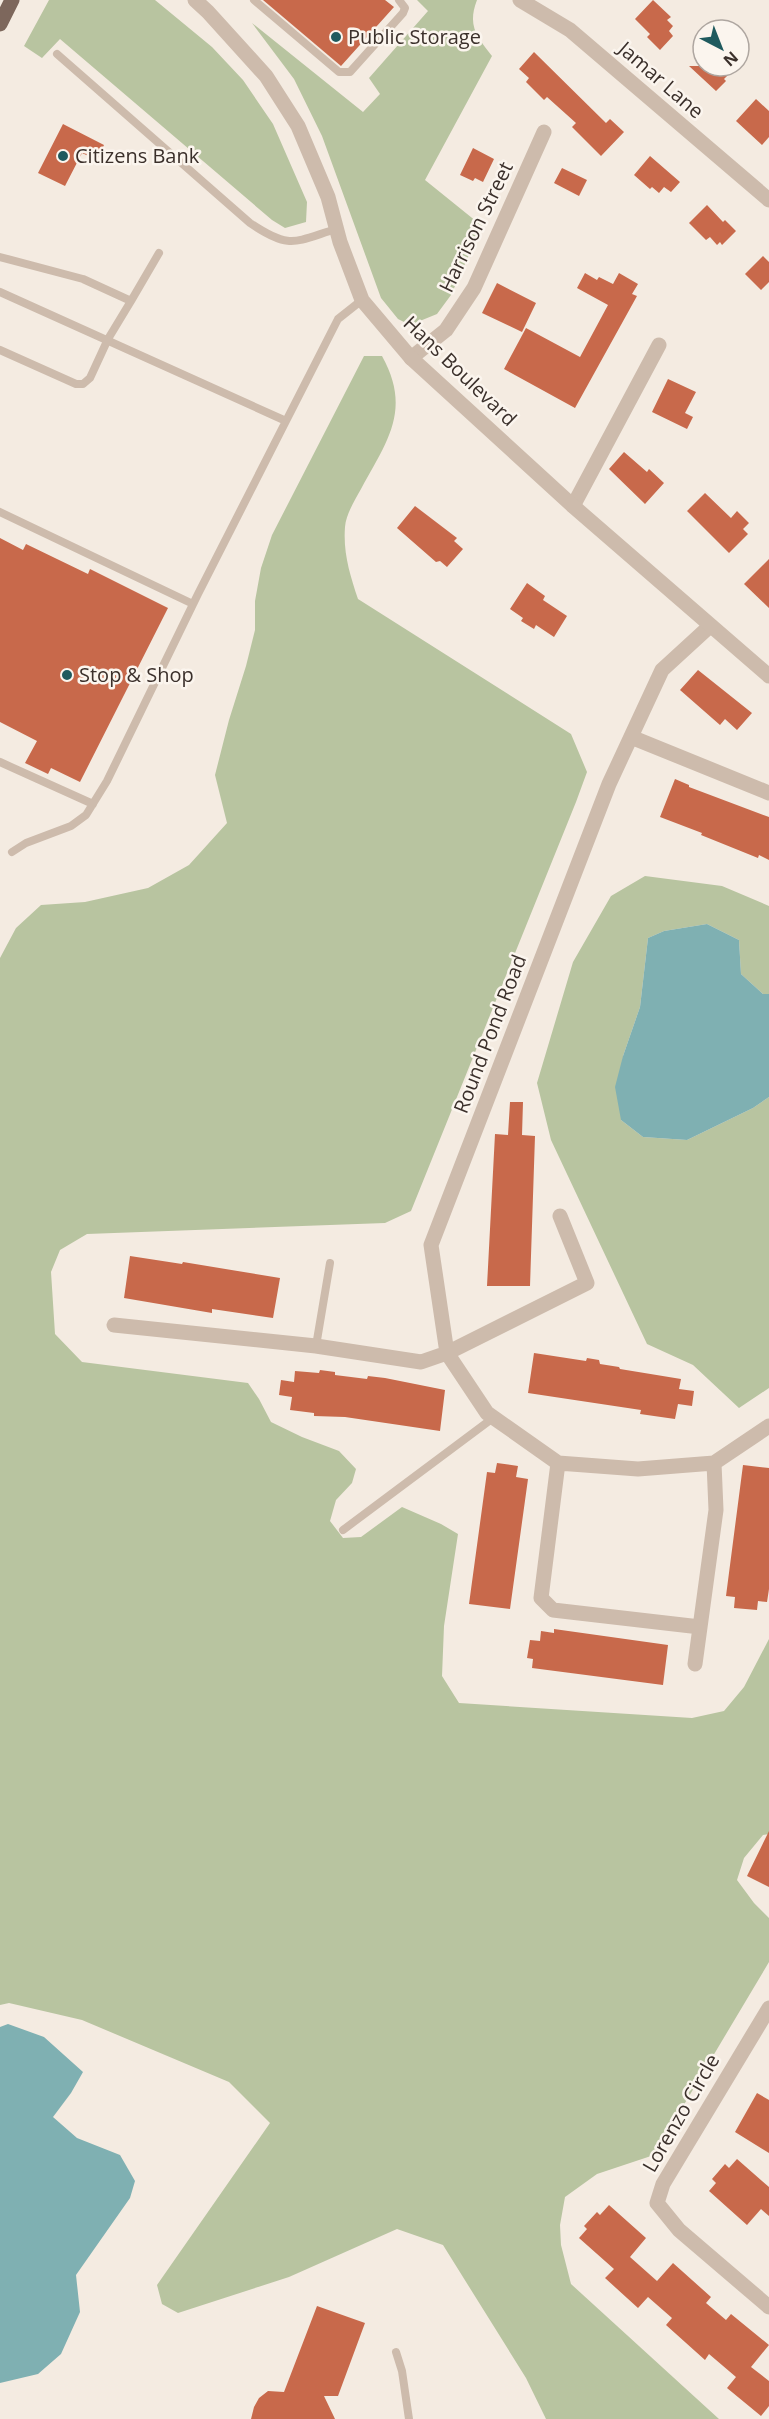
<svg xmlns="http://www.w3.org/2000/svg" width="769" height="2419" font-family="'Open Sans',sans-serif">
  <rect width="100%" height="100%" fill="#f4ebe1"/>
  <!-- green -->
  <path fill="#b8c4a0" d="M49,0h106l57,47 31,33 30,44 34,78 -1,20 -21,6 -13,-8 -212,-181 -18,19 -18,-12z
    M417,0h60c-10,26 0,37 15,56l-67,124 57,46 -31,69 -14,19 -27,11 -12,-6 -17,-21 -59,-162 -28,-57 -42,-56 111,89 17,-18 -11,-16 59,-67z
    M364,356h18c30,54 5,85 -21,133 -6,11 -15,25 -16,38 -2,26 5,48 13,72l213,135 16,38 -11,30 -165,409 -26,12 -298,11 -27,16 -9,22 4,62 27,28 166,21 11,16 12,23 31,15 37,14 17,18 -4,14 -16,17 -6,21 13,17 18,-1 41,-30 39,17 17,10 -14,92 -2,50 17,27 233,15 32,-7 20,-24 25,-48v195l-6,1 -19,23 -7,22 17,23 15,15v44l-115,193 -57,19 -32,23 -5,28 1,20 10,39 148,135h-173l-20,-41 -83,-133 -46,-16 -108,48 -111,36 -16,-9 -5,-19 113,-162 -41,-41 -147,-62 -73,-17 -9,2v-1047l16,-30 25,-23 44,-3 63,-14 41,-23 38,-42 -12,-48 14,-55 17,-54 9,-36v-29l6,-33 11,-33z
    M645,876l77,10 47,20v88h-6l-22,-20 -2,-34 -32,-16 -43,7 -16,7 -8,69 -17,49 -2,64 22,17 44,3 66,-32 16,-11v291l-30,20 -46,-43 -46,-21 -96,-204 -14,-57 36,-121 38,-66z"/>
  <!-- water -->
  <path fill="#7fb0b2" d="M707,924l32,16 2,34 22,20h6v103l-16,11 -66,32 -44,-3 -22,-17 -6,-33 8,-31 17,-49 8,-69 16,-7z
    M8,2024l36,13 39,35 -12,21 -18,24 24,21 43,17 15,26 -5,17 -54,77 4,37 -19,42 -23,20 -38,9v-356z"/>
  <!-- building -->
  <path fill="#c8694b" d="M263,0h122l9,7 -53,59z
    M653,0l18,17 -4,3 6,6 -4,5 4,5 -13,14 -13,-13 3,-3 -15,-15z
    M534,52l72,71 4,-4 14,13 -23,24 -29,-29 4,-4 -29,-26 -3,3 -18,-18 3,-4 -10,-9z
    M689,66h29l10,9 -4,4 2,2 -10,10z
    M756,99l13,12v26l-7,8 -26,-24z
    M63,124l41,21 -7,15 -15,-7 -17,33 -27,-13z
    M473,148l21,11 -11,23 -8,-4 -2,3 -13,-6z
    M650,156l30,26 -9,10 -7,-5 -5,6 -7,-6 -2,2 -16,-14z
    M562,168l25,12 -8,16 -25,-13z
    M707,205l16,17 2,-2 11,11 -14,14 -2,-3 -3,3 -7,-8 -4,3 -17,-17z
    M763,256l6,6v20l-8,8 -16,-16z
    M585,273l12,7 2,-3 14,7 6,-11 19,11 -6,10 5,2 -62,112 -71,-39 22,-41 54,29 28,-52 -31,-17z
    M497,283l39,20 -14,29 -40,-19z
    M668,379l28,13 -11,21 8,4 -6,12 -35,-17z
    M624,452l23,20 2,-3 15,14 -19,21 -36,-35z
    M705,493l26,25 6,-7 12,12 -6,6 5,5 -19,19 -42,-42z
    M415,506l42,32 -3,3 9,8 -16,18 -7,-6 -4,1 -39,-34z
    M0,538l23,12 3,-6 62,30 2,-5 78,39 -88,174 -29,-14 -3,6 -23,-11 12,-22 -37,-19z
    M769,559v49l-25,-24z
    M527,583l18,13 -2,4 24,16 -13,21 -18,-12 -2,4 -13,-8 2,-3 -13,-9z
    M698,670l54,43 -15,17 -12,-11 -5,6 -40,-35z
    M675,779l14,6v2l80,30v43l-10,-5 -1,3 -57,-23 1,-2 -42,-16z
    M510,1102h13l-1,33 13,1 -5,150h-43l8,-152 13,1z
    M130,1256l52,8 1,-2 97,16 -7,40 -61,-9v4l-88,-15z
    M534,1353l52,8 1,-3 12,2 1,4 19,3 1,2 61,10 -2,10 15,2 -2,15 -14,-2 -3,15 -35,-5 1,-4 -113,-17z
    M320,1370l15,2v3l32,4 1,-3 17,2 60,12 -5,41 -95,-14 -31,-1v-3l-24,-3 2,-13 -13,-2 2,-15 13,2 1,-11 24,2z
    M497,1463l21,3 -2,11 12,2 -18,130 -41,-5 18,-132 8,1z
    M743,1465l26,3v121l-2,13 -9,-1 -1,9 -23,-2 1,-11 -9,-1z
    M554,1629l114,16 -5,40 -131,-17 1,-9 -6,-1 3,-18 10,1 1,-10 13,2z
    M769,1831v56l-22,-11z
    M757,2093l12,7v53l-34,-21z
    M737,2159l32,28v29l-8,-7 -14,16 -38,-34 7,-8 -4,-4 13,-15 4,4z
    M609,2205l37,33 -16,19 27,24 16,-18 38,34 -5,6 20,17 5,-6 38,31 -18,22 18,14v25l-8,10 -34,-28 9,-11 -27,-23 -4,6 -39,-35 6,-7 -24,-21 -10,11 -33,-30 9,-9 -35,-31 8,-9 -3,-3 13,-14 3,3z
    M317,2306l48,17 -27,73h-14l11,23h-84l3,-12 5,-9 9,-7 16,1z"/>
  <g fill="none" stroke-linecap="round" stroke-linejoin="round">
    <!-- service -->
    <path stroke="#cdbbac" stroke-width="8" d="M254,0l85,72h11l53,-59 2,-5 -6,-8
      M57,54l193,169c40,27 44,19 86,6
      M0,257l83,22 48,22 -23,38 -18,39 -7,6h-7l-76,-34
      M0,292l286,129 52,-102 24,-19
      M131,301l28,-48
      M0,512l193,92
      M0,762l93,42
      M12,852l14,-9 45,-17 15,-11 21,-34 91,-187 88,-173
      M316,1346l14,-83
      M343,1530l150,-112
      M396,2352l6,19 7,48"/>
    <!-- minor -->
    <path stroke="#cdbbac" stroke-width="15" d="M520,0l50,30 199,170
      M411,358l35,-28 28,-42 70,-156
      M573,506l86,-161
      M710,626l-48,44 -53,114 -178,461 16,108 40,60 71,50 80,6 76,-6 55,-37
      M631,737l138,56
      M114,1325l202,21 105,16 26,-9 140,-70 -27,-67
      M558,1463l-17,135 12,12 147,17
      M695,1664l21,-154 -2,-47
      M769,2008l-106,176 -6,19 22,27 90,77"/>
    <!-- tertiary -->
    <path stroke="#cdbbac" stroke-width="15" d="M195,0l13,12 58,64 32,50 30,71 12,45 22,58 49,58 162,148 196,170"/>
    <!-- primary -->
    <path stroke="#7d675c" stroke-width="15" d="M0,24l12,-24"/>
  </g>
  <!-- markers -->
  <g fill="#1f5a5e" stroke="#fbf5ee" stroke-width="2">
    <circle cx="336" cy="37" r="6"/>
    <circle cx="63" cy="156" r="6"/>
    <circle cx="67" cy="675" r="6"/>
  </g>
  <g text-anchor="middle" stroke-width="5" stroke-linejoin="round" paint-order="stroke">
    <!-- poi labels -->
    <g font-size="20" fill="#3b302b" stroke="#fbf5ee" text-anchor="start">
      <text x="348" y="44">Public Storage</text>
      <text x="75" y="163">Citizens Bank</text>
      <text x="79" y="682">Stop &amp; Shop</text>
    </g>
    <!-- street labels -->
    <g font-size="20" fill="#3b302b" stroke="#fbf5ee">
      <text transform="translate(661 80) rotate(41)" y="7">Jamar Lane</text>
      <text transform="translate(476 227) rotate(-64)" y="7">Harrison Street</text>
      <text transform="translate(460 371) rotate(44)" y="7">Hans Boulevard</text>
      <text transform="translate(490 1034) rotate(-69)" y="7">Round Pond Road</text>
      <text transform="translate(681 2113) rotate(-60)" y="7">Lorenzo Circle</text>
    </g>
  </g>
  <!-- north arrow -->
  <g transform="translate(721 48) rotate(138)"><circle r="28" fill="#fbf5ee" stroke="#aea6a0" stroke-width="1.5"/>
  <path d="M0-4.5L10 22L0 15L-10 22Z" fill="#1f5a5e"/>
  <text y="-9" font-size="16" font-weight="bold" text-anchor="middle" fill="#3b302b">N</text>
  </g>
</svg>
